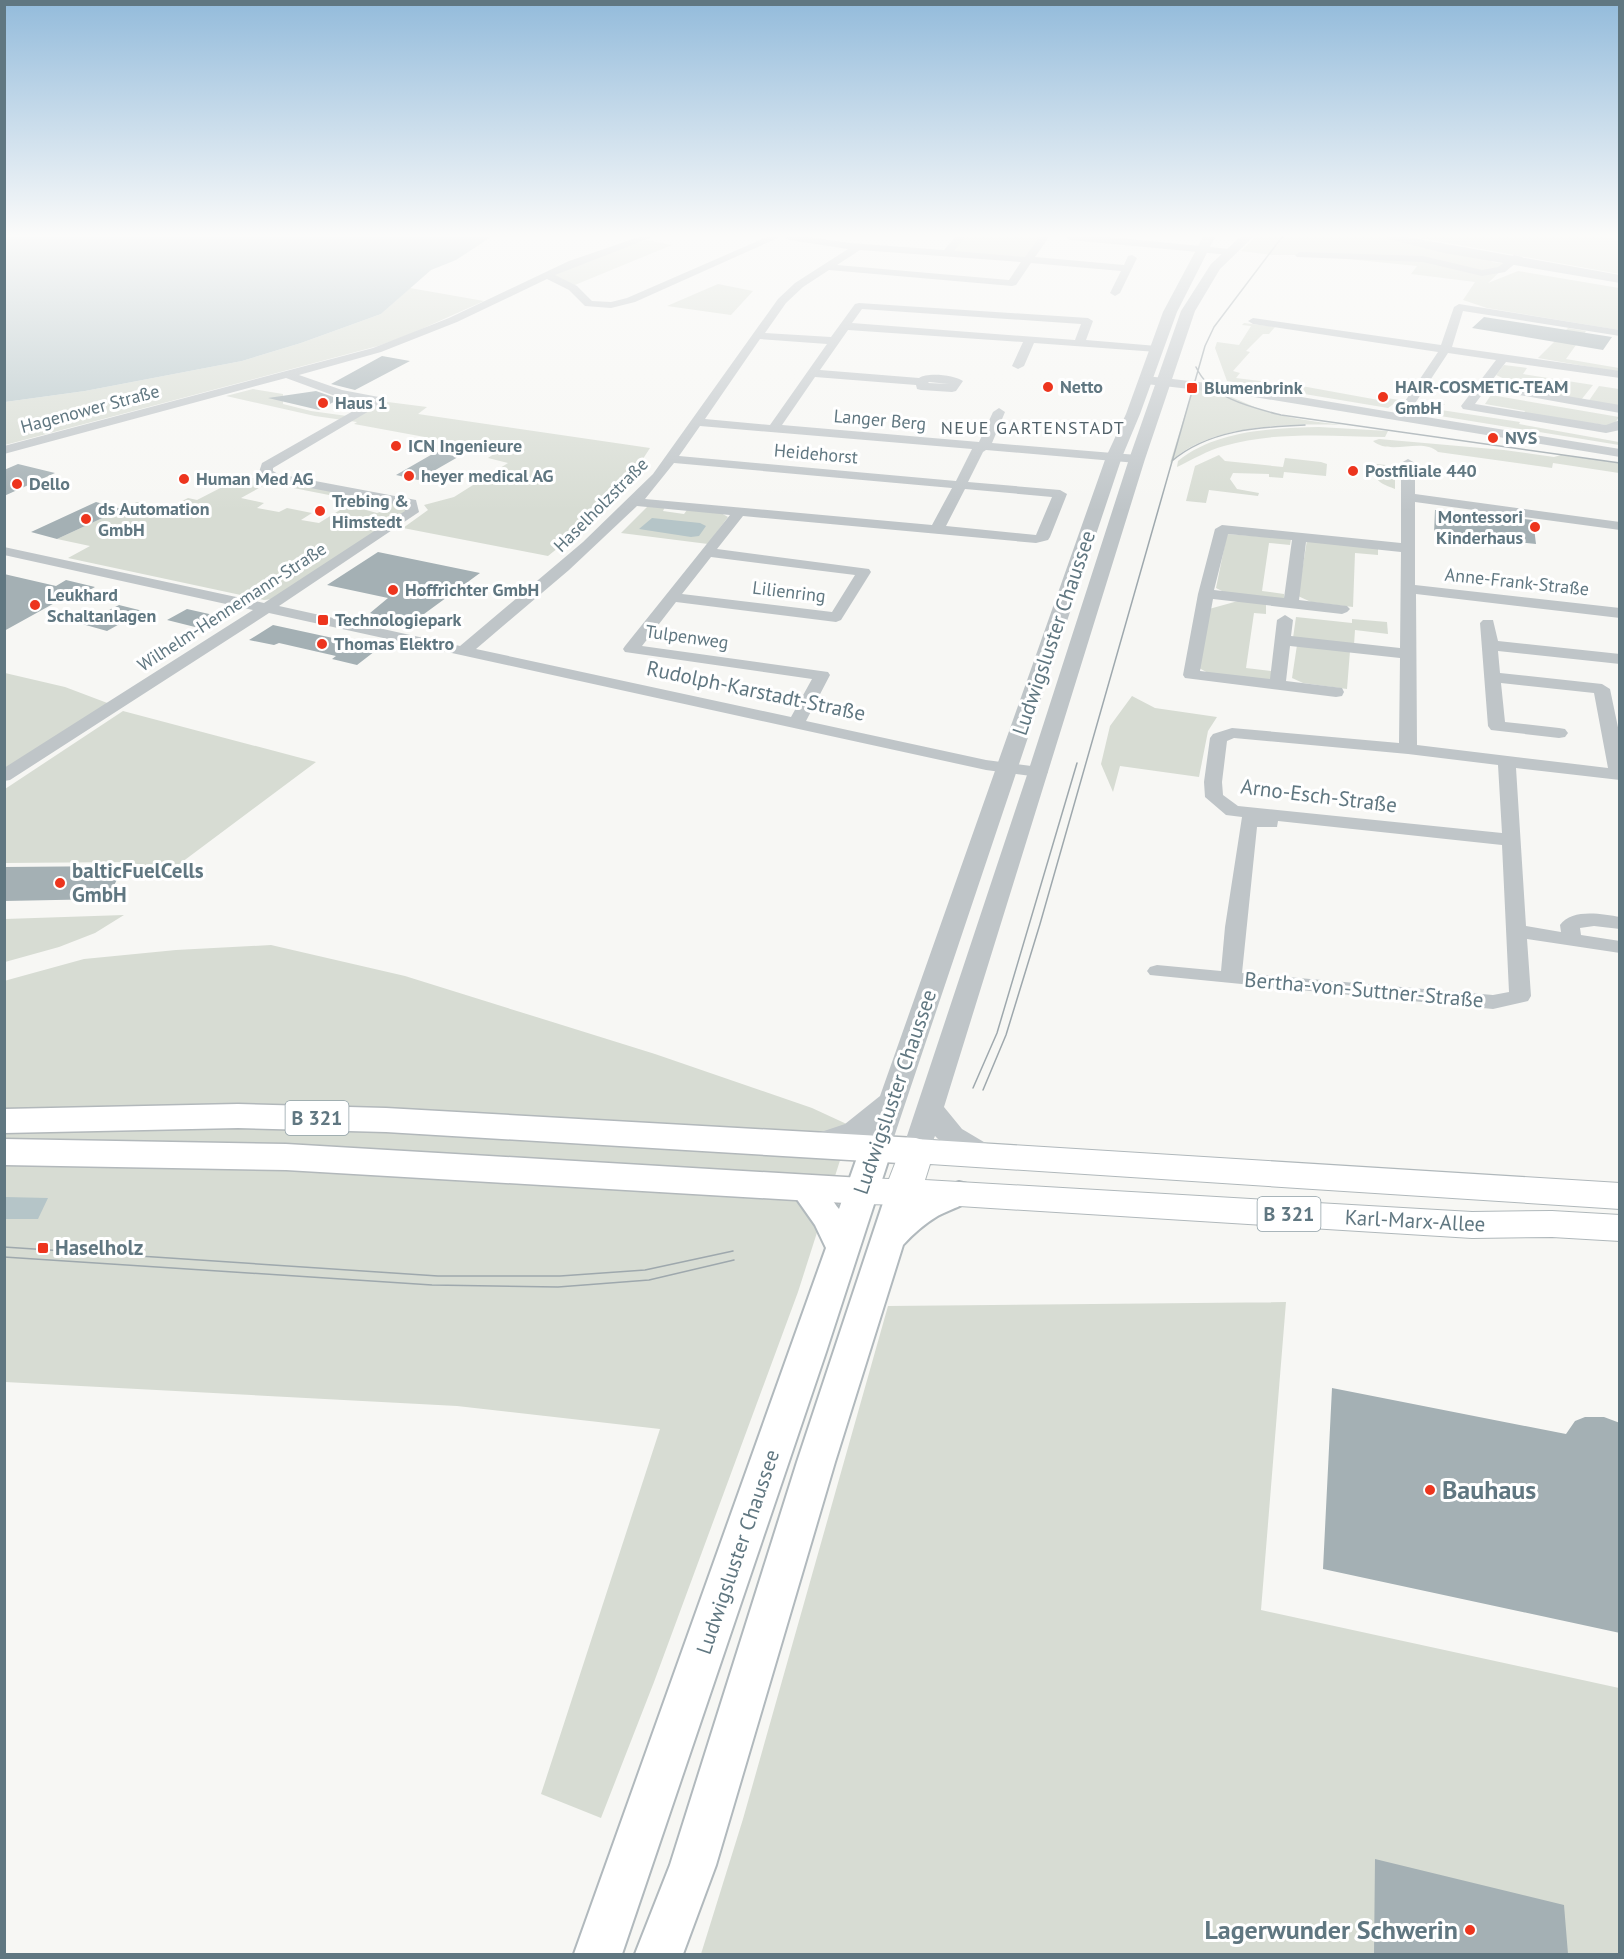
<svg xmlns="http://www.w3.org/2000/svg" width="1624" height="1959" font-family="'PT Sans',sans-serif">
  <rect width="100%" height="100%" fill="#f7f7f4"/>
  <!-- green -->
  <path fill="#d7dcd3" d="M960,237h84l-15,23 -82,-7z
    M1255,237h137l98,20 2,5 16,2 -20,19 30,-12 101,17v42l-132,-22 -24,-8 12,-18 -64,-8 6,-8 -109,-11h-35l-32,-4z
    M1415,237h194l10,4v33z
    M647,240l25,5 -102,42 -19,-11 54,-23z
    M718,284l35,7 -22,24 -64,-9z
    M410,288l74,13 -78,35 -28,10 -373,99v-43l80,-11 157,-30 59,-18 80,-29z
    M1244,323l31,4 -6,7h-6l-17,17 4,1 -17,19 7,2 -4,5 71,9 77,14 3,-3 12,2 -11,8 -161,-27 -12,-33 2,-6 22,3 12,-19 -9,-1z
    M1568,328l18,3 -20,28 53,9v4l-81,-14z
    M1504,365l23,3 -4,6 70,11 -12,15 -71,-12 3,-5 -17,-8z
    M1194,385c25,3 49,19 74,27 24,7 49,10 74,13 -49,-2 -137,-1 -172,38z
    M1599,386l20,3v18l-31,-5z
    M253,389l30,5v10l28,7 36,5 33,-15 47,6 -9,7 232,34 -35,54 -67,54 -145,-28 25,-18 -4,-5 30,-8 54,-34 -20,-5 13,-9 -22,-2 -125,-23 3,-2 -42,-6 -89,-20z
    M1491,395l128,22 -6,9 -90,-12 2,-3 -40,-7z
    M1432,402l13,2 -6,5 2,1 79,12 -1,2 100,18v3l-191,-31 -3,-2z
    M1319,427l69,4 -3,6c-53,-1 -110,-6 -161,9 -16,4 -32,14 -47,21l1,-6c38,-31 95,-33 141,-34z
    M1379,439l125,11 50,7 7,-2 58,8v10l-66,-10 -1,5 -114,-16c-16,-15 -48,4 -65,-11z
    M1219,455l6,6 58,6 2,-9 36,4 6,2 -1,12 -42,-4 -1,6 -14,-1v-3l-36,-1 -3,6 7,10 22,4 -1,3 -49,-6 -3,13 -20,-2 9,-35z
    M1377,464l18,2v23c-10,-4 -18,-6 -22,-17z
    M259,477l76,15 -6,3 -61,-12 -27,15 23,5 -7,5 22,4 8,-4 25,5 -11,7 18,3 29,-18 29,8 12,-4 -11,-4 -39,-8 6,-3 58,11 6,3 -3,6 -133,85 -9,1 -196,-42 22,-12 -33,-7 80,-37 29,7 22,-11 9,2 35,-18z
    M648,506l17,1 -2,4 21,3 3,-4 34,3 7,4 -20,27 -87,-11z
    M1227,534l64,5 -1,6 -21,-2 -7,48 22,3v6l-58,-7 -10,-5z
    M1307,540l71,8v7l-23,-2 -2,54 -42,-5 -13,-6z
    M1238,601l28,3v10l-12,-1 -8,55 25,3v10l-61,-7 -11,-6 10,-59z
    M1296,617l56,6v-4l35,3 1,12 -33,-4 -1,15 -61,-7z
    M1297,645l53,6 -3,38 -44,-6 -11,-5z
    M5,673l60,14 45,17 -105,67z
    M1132,696l23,12 62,9 -9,14 -9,46 -79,-11 -7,26 -12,-28 9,-38z
    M123,711l193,51 -150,112 -35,-12 -126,1v-74z
    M124,915l-29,18 -36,14 -54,15v-43z
    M271,945l134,31 250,78 157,54 39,18 -53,166 -144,390 -53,136 -60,-24 119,-365 -203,-23 -452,-24 -1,-401 80,-22 92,-9z
    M1286,1302l-25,308 358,78v266h-918l42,-135 145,-513z"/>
  <!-- water -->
  <path fill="#b5c5c8" d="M5,237h486l-35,23 -25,10 -50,44 -80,29 -59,18 -157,30 -80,11z
    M652,518l48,5 6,3 -7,10 -8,1 -52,-8z
    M5,1197l43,1 -10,21h-33z"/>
  <!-- building -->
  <path fill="#a4b0b4" d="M1484,317l128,20 -9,13 -131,-22z
    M382,356l28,5 -55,29 -24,-6z
    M316,391l23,8 -20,11 -51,-12z
    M436,452l22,5 -40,23 -22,-5z
    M18,464l37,9 -51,23v-26z
    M96,502l26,7 -65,30 -26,-7z
    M1435,510l98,10 3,24 -102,-10z
    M378,552l102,21 -71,52 -39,-12 18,-15 -61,-13z
    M4,574l52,12 10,-6 29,7 -18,10 -8,-2 -65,36z
    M119,605l24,6 -36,20 -25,-7z
    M187,609l31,7 -19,12 -32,-8z
    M273,625l106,23 -22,17 -25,-6 4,-3 -57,-13 -5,2 -25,-5z
    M124,866l-17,33 -103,2v-34z
    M1332,1388l234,46 9,-13 10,-4h19l16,6v210l-297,-64z
    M1375,1859l189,46 4,49h-194z"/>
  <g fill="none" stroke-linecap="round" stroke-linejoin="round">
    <defs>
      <path id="secondary" d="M876,1138l11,3 5,8 -66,203 -204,602h-48l252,-706 -11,-23 -26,-37 4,-8c26,-7 32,11 46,29l21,-60 5,-8z
        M903,1180l12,3 4,8 -2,6 42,-15 12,3 4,8c-7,13 -26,16 -39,24 -13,8 -23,17 -33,28l-68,217 -119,403 -33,89h-48l35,-89 127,-403 90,-271 4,-8z"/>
      <path id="primary" d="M916,1139l704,44v26l-690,-45 -5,16 547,32 80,-1 68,4v26l-68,-4 -80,1 -513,-32 -97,-2 -13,-4 -5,-9 5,-9 13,-4 27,1 14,-36z"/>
      <path id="trunk" d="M238,1104l148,4 530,30 13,4 6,9 -6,9 -13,4 -530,-32 -148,-4 -234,5v-24z
        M4,1139l282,5 576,34 13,4 6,9 -6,9 -13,4 -576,-34 -282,-5z"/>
    </defs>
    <!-- secondary casing -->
    <use href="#secondary" stroke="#b1b9bd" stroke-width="4"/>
    <!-- primary casing -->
    <use href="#primary" stroke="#b0b8bb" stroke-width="2"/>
    <!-- trunk casing -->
    <use href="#trunk" stroke="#b2b8bb" stroke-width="3"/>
    <!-- minor -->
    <path fill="#bfc5c8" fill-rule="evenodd" d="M639,237h14l-98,38 22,11 15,15 19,1 16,-4 140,-61h13l-145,65 -24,6 -26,-2 -16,-16 -22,-11 -90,43 -76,30 -82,23 43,15 42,8 2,3 -113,67v3l5,3 138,26 3,12 -140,94 181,40 123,-104 70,-68 125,-175 17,-16 53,-34 -59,-9 -5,-3h25l41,6 94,7 11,-13h10l-11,14 71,6 14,-20h10l-14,20 89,8 4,-9 4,-1 5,3 -17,35 -5,3 -5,-3 11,-22 -90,-8 -15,22 -4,1 -183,-16 -26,17 -17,16 -21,30 66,4 24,-33 4,-1 229,15 5,3 -7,19 71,6 6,3 -6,3 -123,-9 -10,23 -6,3 -6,-3 11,-24 -175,-12 -28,40 99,8c8,-6 36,-3 44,3l-7,10 -4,1 -31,-2 -4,-1 -1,-4 -101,-8 -33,48 197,17 14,-30 6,-4 6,4 -13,31 145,12 7,4 -7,4 -151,-13 -3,2 -15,30 92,8 7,4 -17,43 -2,3 -12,3 -293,-27 -26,33 152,20 2,3 -30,48 -5,2 -160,-20 -34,44 186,26 2,3 -24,46 180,39 53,7 6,1 3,4 -3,4 -6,1 -53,-7 -717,-157 -259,167 -6,1v-13l249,-158 -249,-55v-8l260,56 141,-92 -1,-5 -130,-25 -15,-9 3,-9 107,-61 -34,-6 -49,-18 -282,76v-8l369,-98 76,-30 120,-57zM860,250l161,12 -12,18 -172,-15zM862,309l219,15 -6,16 -223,-17zM760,339l67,5 -57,81 -65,-6zM929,382l20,2 -21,-1zM700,426l272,23 -16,32 -277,-25zM674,463l278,25 -20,37 -287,-26zM965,489l87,8 -16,38 -90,-9zM637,506l93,9 -105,131 -2,3 2,3 187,27 -21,38 -315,-68 93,-79zM711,557l144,18 -23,37 -150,-18z
      M1065,237h44l121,12 5,3 -5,3 -160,-15z
      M1300,252l123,4 59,14 16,-3 16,-12 9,2 -18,15 -23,4 -59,-14 -126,-5 -2,-2z
      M1459,304l161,26v6l-157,-25 -11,36 168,24v7l-114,-16 -16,21 130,22v8l-134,-24 -11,15 131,21 14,-5v10l-14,3 -143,-24 -2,-3 35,-46 -48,-7 -40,61 212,35v8l-378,-62 -96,-11 -6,-4 6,-4 96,11 155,26 41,-61 -185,-28 -5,-3 5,-3 188,27 13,-38z
      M1408,459l7,4v31l205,28v8l-205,-28v83l205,23v10l-204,-24 1,151 191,23 -14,-75 -93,-10 4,39 54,6 6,1 3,4 -3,4 -6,1 -68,-8 -3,-4 -8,-103 3,-3h10l5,21 122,13v10l-122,-13 2,22 102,11 8,5 10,48v43l-104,-12 10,158 35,6 -1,-7c12,-17 42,-11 60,-8v12l-26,-3 -14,2 1,7 39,6v12l-93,-14 4,57 -3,5 -35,8 -343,-34 -3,-4 3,-4 7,-2 64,6 4,-44 17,-110 -16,-2 -21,-18 -1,-15 6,-44 3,-4 19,-6 167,15 1,-85 -110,-12 -4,35 56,7 2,4 -2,4 -6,1 -151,-19 -2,-3 15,-81 17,-65 7,-4 179,18v-80zM1228,534l64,6 -8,58 -70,-8zM1306,542l95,10 -1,96 -109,-12 2,-16 -8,-5 -8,5 -7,59 -70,-8 13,-72 129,15 5,-2 3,-3 -3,-3 -48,-6zM1234,738l174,16 90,11 4,68 -264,-27 -15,-11 -1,-13 5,-41zM1278,821l224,24 7,147 -16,3 -251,-22 15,-146h20z"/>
    <!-- tertiary -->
    <path fill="#bfc5c8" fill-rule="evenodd" d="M1203,237h12l-38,75 -37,102 -18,43 -232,692 -4,7 -10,3 -10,-3 -4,-7 4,-12 -50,17 -10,-3 -4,-7 4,-7 39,-13 35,-28 226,-639 20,-43 37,-102z
      M1240,237h13l-33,32 -25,42 -50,148 -201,648 18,22 32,19 4,7 -4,7c-21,6 -44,-11 -59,-26l-9,22 -10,3 -10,-3 -4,-7 126,-379 101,-313 52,-148 30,-47z
      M1386,237h21l213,38v8l-176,-30 -56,-14z"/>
    <!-- secondary -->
    <use href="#secondary" fill="#fff" fill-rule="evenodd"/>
    <!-- primary -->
    <use href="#primary" fill="#fff" fill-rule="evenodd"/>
    <!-- trunk -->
    <use href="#trunk" fill="#fff" fill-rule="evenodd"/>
    <!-- tram -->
    <path stroke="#9ea8ad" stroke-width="1.5" d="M1196,367c14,31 54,40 85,48l339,48
      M1172,461c36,-31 87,-34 133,-36
      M973,1088l24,-55 80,-270
      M983,1090l23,-55 34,-111 165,-578 9,-19 68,-90
      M4,1247l434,29h122l85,-6 88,-19
      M4,1257l428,28 126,2 91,-7 85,-20"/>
  </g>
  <!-- sky -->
  <linearGradient id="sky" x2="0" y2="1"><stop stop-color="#93bbdb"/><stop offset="0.46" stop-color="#fbfbfa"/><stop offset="1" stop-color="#fbfbfa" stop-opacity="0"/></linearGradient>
  <rect width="1624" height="511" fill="url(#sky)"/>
  <!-- markers -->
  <g fill="#ed351e" stroke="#fff" stroke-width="2">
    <circle cx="1048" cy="387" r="6"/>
    <rect x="1186" y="382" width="12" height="12" rx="3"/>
    <circle cx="1383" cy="397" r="6"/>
    <circle cx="323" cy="403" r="6"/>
    <circle cx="1493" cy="438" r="6"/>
    <circle cx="396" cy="446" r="6"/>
    <circle cx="1353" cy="471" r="6"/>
    <circle cx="409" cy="476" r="6"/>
    <circle cx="184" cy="479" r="6"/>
    <circle cx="17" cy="484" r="6"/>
    <circle cx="320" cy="511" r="6"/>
    <circle cx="86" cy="519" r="6"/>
    <circle cx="1535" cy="527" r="6"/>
    <circle cx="393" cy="590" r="6"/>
    <circle cx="35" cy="605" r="6"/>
    <rect x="317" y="614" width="12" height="12" rx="3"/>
    <circle cx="322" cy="644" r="6"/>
    <circle cx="60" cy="883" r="6"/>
    <rect x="37" y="1242" width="12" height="12" rx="3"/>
    <circle cx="1430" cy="1490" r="6"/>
    <circle cx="1470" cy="1930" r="6"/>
  </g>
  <g text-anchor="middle" stroke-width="6" stroke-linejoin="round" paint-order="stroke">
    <!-- far-poi labels -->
    <g font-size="18" font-weight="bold" fill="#607781" stroke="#fff" text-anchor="start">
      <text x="1060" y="393">Netto</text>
      <text x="1395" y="393">HAIR-COSMETIC-TEAM<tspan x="1395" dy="21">GmbH</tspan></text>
      <text x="1204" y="394">Blumenbrink</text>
      <text x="335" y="409">Haus 1</text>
      <text x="1505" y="444">NVS</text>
      <text x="408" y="452">ICN Ingenieure</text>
      <text x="1365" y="477">Postfiliale 440</text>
      <text x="421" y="482">heyer medical AG</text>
      <text x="196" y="485">Human Med AG</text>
      <text x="29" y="490">Dello</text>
      <text x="332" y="507">Trebing &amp;<tspan x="332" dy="21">Himstedt</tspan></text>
      <text x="98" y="515">ds Automation<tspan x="98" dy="21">GmbH</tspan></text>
      <text x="1523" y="523" text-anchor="end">Montessori<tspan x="1523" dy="21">Kinderhaus</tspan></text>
      <text x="405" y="596">Hoffrichter GmbH</text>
      <text x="47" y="601">Leukhard<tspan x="47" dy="21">Schaltanlagen</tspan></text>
      <text x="335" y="626">Technologiepark</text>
      <text x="334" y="650">Thomas Elektro</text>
    </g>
    <!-- far-street labels -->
    <g font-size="18" fill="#607781" stroke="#fff">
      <text transform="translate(90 409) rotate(-15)" y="6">Hagenower Straße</text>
      <text transform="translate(880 420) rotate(5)" y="6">Langer Berg</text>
      <text transform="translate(816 454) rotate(5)" y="6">Heidehorst</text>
      <text transform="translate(601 505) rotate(-45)" y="6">Haselholzstraße</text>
      <text transform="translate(1517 582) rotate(6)" y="6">Anne-Frank-Straße</text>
      <text transform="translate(789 592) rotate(7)" y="6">Lilienring</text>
      <text transform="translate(232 607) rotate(-33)" y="6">Wilhelm-Hennemann-Straße</text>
      <text transform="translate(687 637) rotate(8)" y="6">Tulpenweg</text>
    </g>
    <!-- far-neighbourhood labels -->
    <g font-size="18" letter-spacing="1.5" fill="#53636b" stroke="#fff">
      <text x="1033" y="434">NEUE GARTENSTADT</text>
    </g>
    <!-- shield labels -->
    <g fill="#fff" stroke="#90a0a7" stroke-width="1.5">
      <rect x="285.5" y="1101" width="63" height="34" rx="4.5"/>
      <rect x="1257.5" y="1197" width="63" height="34" rx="4.5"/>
    </g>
    <g font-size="20" font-weight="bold" fill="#607781">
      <text x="317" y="1125">B 321</text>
      <text x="1289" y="1221">B 321</text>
    </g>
    <!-- street labels -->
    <g font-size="21" fill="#607781" stroke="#fff">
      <text transform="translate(1054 633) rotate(-71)" y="7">Ludwigsluster Chaussee</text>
      <text transform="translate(756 691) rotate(12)" y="7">Rudolph-Karstadt-Straße</text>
      <text transform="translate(1319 796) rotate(7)" y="7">Arno-Esch-Straße</text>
      <text transform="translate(1364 990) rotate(5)" y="7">Bertha-von-Suttner-Straße</text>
      <text transform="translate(895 1092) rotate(-71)" y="7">Ludwigsluster Chaussee</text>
      <text transform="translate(1415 1221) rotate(3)" y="7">Karl-Marx-Allee</text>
      <text transform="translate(738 1552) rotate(-71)" y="7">Ludwigsluster Chaussee</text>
    </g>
    <!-- poi labels -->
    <g font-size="21" font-weight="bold" fill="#607781" stroke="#fff" text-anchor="start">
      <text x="72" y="878">balticFuelCells<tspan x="72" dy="24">GmbH</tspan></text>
      <text x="55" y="1255">Haselholz</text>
    </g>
    <!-- near-poi labels -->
    <g font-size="26" font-weight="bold" fill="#607781" stroke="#fff" text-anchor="start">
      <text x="1442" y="1499">Bauhaus</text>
      <text x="1458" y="1939" text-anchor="end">Lagerwunder Schwerin</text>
    </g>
  </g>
  <!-- border -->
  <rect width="1624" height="1959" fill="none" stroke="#607781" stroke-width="12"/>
</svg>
